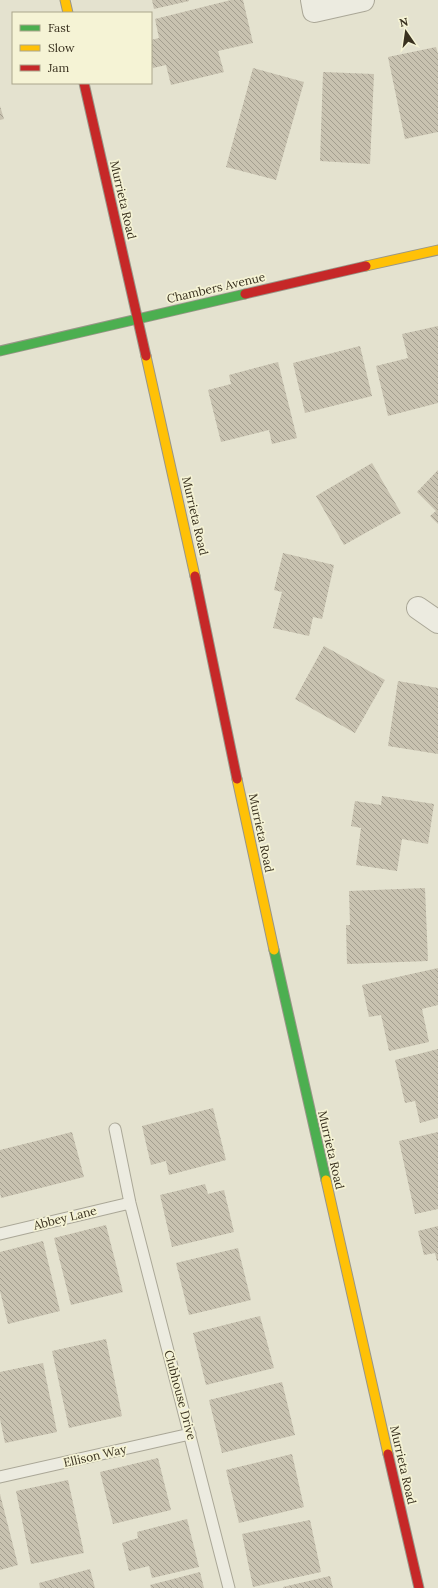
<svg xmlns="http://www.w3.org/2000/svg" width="438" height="1588" font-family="Lora,serif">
  <defs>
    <pattern id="building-back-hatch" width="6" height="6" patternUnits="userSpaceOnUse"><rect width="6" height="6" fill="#c8c2b0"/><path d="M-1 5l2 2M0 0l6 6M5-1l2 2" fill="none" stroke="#a39e8f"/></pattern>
  </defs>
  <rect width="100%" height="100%" fill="#e4e2cf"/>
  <!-- building -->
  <path fill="url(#building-back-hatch)" d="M152,0h37v1l-35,8z
    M231,0h12l10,43 -35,8 6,21 -53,13 -5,-20 -13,3 -2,-9v-19l8,-2 -4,-19z
    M436,47l2,7v78l-33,7 -17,-82z
    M253,68l51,14 -28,98 -50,-13z
    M323,72l51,2 -4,90 -50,-3z
    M0,106l4,13 -4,1z
    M438,326v77l-50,13 -12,-50 32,-8 -6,-24z
    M360,346l12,50 -67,17 -12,-50z
    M278,362l19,76 -25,6 -3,-14 -48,12 -13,-52 23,-6 -2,-9z
    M372,463l29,50 -57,32 -28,-49z
    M438,470v54l-8,-8 6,-5 -19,-19z
    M283,553l51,12 -12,54 -9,-2 -4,19 -36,-8 9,-36 -8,-2z
    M324,646l61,34 -30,53 -60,-34z
    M398,681l40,7v66l-50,-8z
    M382,796l52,8 -6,40 -26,-5 -5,32 -41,-6 5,-37 -10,-2 4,-25 26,4z
    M425,888l3,73 -81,3 -1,-39h4l-1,-34z
    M438,968v37l-16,4 7,33 -40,9 -8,-36 -12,2 -7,-32z
    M438,1049v69l-18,5 -5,-22 -10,2 -10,-43z
    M213,1108l13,52 -57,15 -3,-14 -15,4 -9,-39z
    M72,1132l12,45 -83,21 -1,-6v-42z
    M438,1132v77l-23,5 -16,-73z
    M205,1184l3,10 16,-4 10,42 -62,15 -12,-52z
    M106,1225l17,67 -52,13 -17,-67z
    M438,1226v35h-1l-2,-8 -11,2 -6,-24z
    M43,1241l17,70 -52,13 -8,-33v-39z
    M238,1248l13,52 -62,15 -13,-52z
    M260,1316l14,52 -68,17 -13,-52z
    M106,1339l16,77 -53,12 -17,-77z
    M43,1363l14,69 -52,11 -5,-24v-47z
    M282,1382l13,53 -73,18 -13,-53z
    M292,1454l12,53 -65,16 -13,-53z
    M158,1458l13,52 -58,14 -13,-52z
    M68,1480l16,73 -53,11 -15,-73z
    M0,1494l18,71 -18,5z
    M187,1519l12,48 -47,11 -3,-12 -20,5 -7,-28 16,-5 -1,-6z
    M310,1520l11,52 -68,15 -11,-53z
    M90,1569l5,19h-55l-1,-5z
    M200,1572l4,16h-53l-1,-3z
    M330,1576l3,12h-50v-1z"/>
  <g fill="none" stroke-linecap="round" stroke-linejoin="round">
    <defs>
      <path id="lane" d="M115,1129l15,74 99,385
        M0,1234l130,-31
        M0,1477l190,-43"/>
      <path id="street" d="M312,0l2,11 49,-11
        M418,608l20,14"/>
      <path id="fast" d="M0,351l245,-57
        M274,950l52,230"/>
      <path id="slow" d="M65,0l3,13
        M366,266l72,-16
        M146,356l49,220
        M237,779l37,171
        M326,1180l62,274"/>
      <path id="jam" d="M84,83l62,273
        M245,294l121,-28
        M195,576l42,203
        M388,1454l31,134"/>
    </defs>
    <!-- lane casing -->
    <use href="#lane" stroke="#aaa797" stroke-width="13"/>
    <!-- street casing -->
    <use href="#street" stroke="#aaa797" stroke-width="24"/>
    <!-- fast casing -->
    <use href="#fast" stroke="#999688" stroke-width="11"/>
    <!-- slow casing -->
    <use href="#slow" stroke="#999688" stroke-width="11"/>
    <!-- jam casing -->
    <use href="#jam" stroke="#999688" stroke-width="11"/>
    <!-- lane -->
    <use href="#lane" stroke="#ecebe0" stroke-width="11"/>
    <!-- street -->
    <use href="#street" stroke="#ecebe0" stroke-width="22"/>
    <!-- fast -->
    <use href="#fast" stroke="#4caf50" stroke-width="9"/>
    <!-- slow -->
    <use href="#slow" stroke="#ffc107" stroke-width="9"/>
    <!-- jam -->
    <use href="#jam" stroke="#c62828" stroke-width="9"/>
  </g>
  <g text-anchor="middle" stroke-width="3.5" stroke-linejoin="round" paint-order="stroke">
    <!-- street labels -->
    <g font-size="12" fill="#39311f" stroke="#f5f3d5">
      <text transform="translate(123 200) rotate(77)" y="4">Murrieta Road</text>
      <text transform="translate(216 288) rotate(-13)" y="4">Chambers Avenue</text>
      <text transform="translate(195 516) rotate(77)" y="4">Murrieta Road</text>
      <text transform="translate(261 833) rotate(78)" y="4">Murrieta Road</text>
      <text transform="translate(331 1150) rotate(77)" y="4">Murrieta Road</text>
      <text transform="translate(65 1218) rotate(-14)" y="4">Abbey Lane</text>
      <text transform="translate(180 1395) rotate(75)" y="4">Clubhouse Drive</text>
      <text transform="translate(95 1456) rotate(-13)" y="4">Ellison Way</text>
      <text transform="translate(403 1465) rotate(77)" y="4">Murrieta Road</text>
    </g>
  </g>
  <!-- legend -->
  <rect x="12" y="12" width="140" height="72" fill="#f5f3d5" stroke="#aaa58c"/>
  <rect x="20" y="25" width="20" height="6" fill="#4caf50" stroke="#aaa58c"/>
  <text x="48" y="32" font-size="12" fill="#39311f">Fast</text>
  <rect x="20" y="45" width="20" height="6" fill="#ffc107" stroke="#aaa58c"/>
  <text x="48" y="52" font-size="12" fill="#39311f">Slow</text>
  <rect x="20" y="65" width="20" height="6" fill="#c62828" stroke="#aaa58c"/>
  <text x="48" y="72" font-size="12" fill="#39311f">Jam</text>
  <!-- north arrow -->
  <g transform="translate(406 32) rotate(347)" stroke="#f5f3d5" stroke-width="3" paint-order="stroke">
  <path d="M0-3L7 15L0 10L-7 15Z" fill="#39311f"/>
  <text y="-6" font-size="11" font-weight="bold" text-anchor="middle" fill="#39311f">N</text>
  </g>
</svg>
